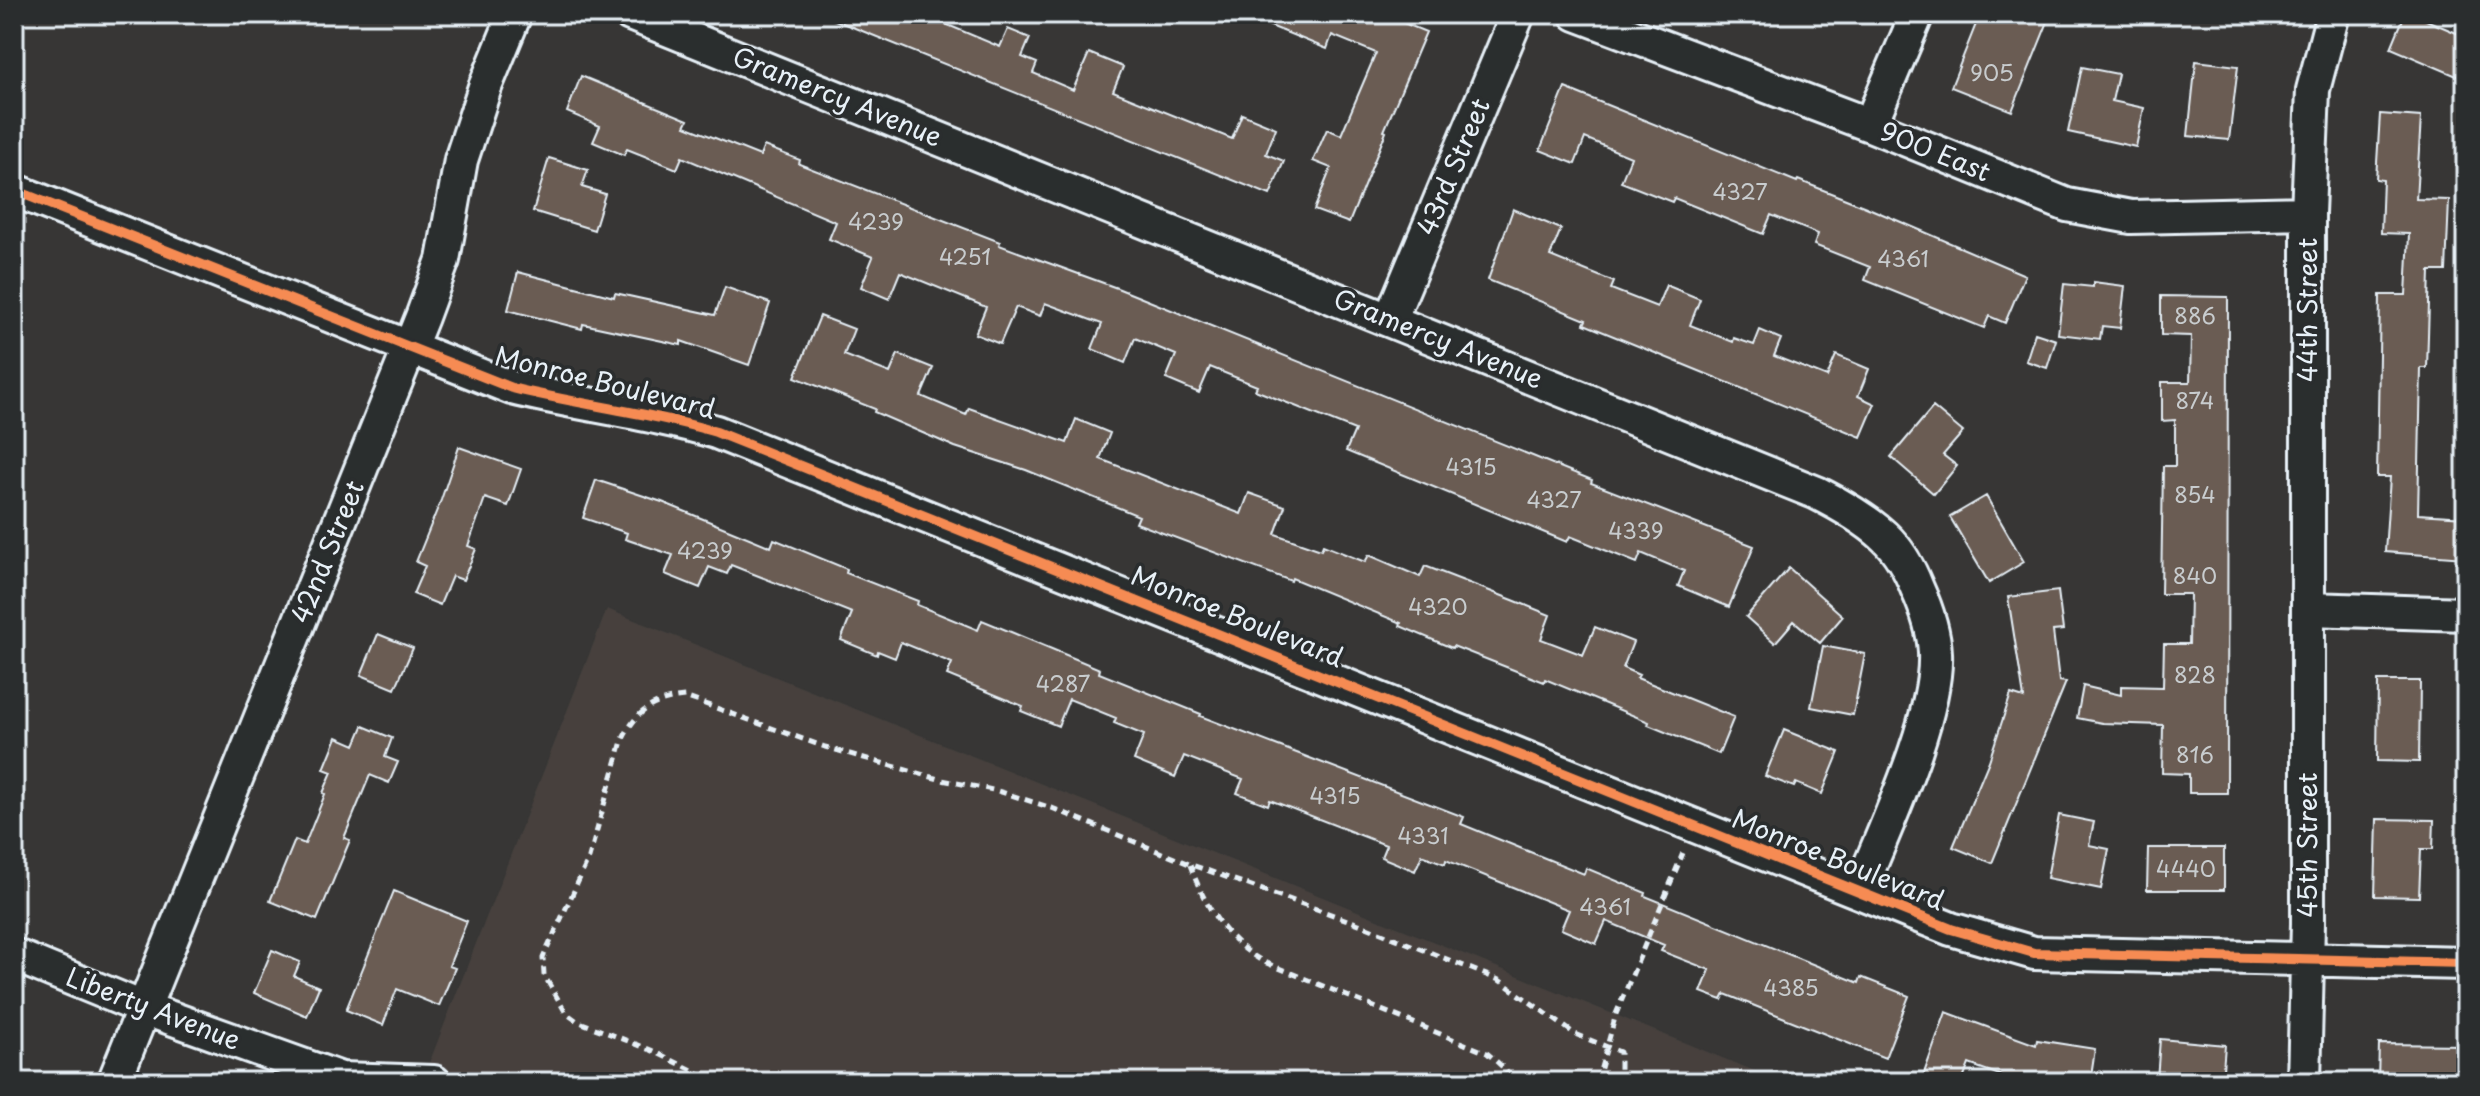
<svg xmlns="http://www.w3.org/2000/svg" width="2480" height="1096" font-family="'Playpen Sans',sans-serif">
  <rect width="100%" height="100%" fill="#373635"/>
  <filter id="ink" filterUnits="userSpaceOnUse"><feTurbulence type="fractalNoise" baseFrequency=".0125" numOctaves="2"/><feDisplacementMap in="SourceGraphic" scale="16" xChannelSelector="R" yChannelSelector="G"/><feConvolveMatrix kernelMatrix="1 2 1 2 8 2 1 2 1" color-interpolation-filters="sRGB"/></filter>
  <g filter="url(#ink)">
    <!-- built -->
    <path fill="#46413e" d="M607,609l1175,473h-1312l-42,-16z"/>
    <!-- building -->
    <path fill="#6a5b52" stroke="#e8f1f8" stroke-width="2" d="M820,14h127l-4,9 57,24 8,-18 22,9 -8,19 15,6 -4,10 40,17 16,-37 34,14 -10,24 119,48 10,-25 34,14 -10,26 18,7 -14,34z
      M1241,14h141l44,18 -42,99 2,1 -37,91 -35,-13 17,-42 -18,-7 14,-32 14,6 35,-82 -44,-18 -5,14z
      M1980,14h71l-39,97 -61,-24z
      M2405,14h7l54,23v43l-75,-32z
      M2196,61l42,5 -9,74 -41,-4z
      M2082,67l36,7 -6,27 32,7 -8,39 -68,-15z
      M581,76l107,44 -3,6 75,30 4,-10 36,14 -1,4 201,78 -1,3 118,43 475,192 -1,3 163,63 -25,61 -51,-21 6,-15 -43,-18 -4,10 -67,-27 -3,6 -221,-91 9,-21 -100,-40 2,-4 -47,-19 -11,26 -33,-14 10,-24 -41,-17 -10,25 -33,-14 10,-25 -57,-21 -5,13 -24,-9 -16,37 -25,-10 11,-27 -86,-35 -11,27 -28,-12 12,-30 -44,-18 7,-17 -154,-65 -5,12 -50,-20 -3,6 -31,-13 7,-16 -33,-14z
      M1565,88l232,94 1,-2 68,27 159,68 -20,48 -16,-7 -5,12 -119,-48 5,-13 -56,-22 4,-11 -47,-19 -8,19 -89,-36 -2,4 -51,-20 10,-25 -46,-19 -10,26 -35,-14z
      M2380,114l41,3 -5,82 33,1 -3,71h-16l-3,97h-6l-3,146 48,3 -1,41 -80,-6 5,-75h-13l3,-182h26l3,-61 -28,-1 2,-53 -7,-1z
      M549,158l39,12 -6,17 23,7 -11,36 -61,-19z
      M1513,209l48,20 -11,27 64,26 -3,7 46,18 9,-22 34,14 -10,26 43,17 1,-4 20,7 6,-15 21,9 -7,17 53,21 9,-22 33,14 -11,27 17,8 -14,33 -277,-113 2,-4 -98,-40z
      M518,272l96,25 1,-4 100,22 10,-28 45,16 -21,62 -68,-24v4l-98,-21 -1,5 -74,-19z
      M2093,282l32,4 -5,42 -18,-2 -2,13 -42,-5 6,-50 29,3z
      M2161,296l67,1 -1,496h-38v-19l-27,-1 1,-48 -61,-2 -25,-5 6,-32 38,9v-9l42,1 1,-43h25l1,-50h-29l2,-128h12v-46l-13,1v-39h28l1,-46 -30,-1z
      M820,316l34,13 -10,26 46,18 8,-19 35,14 -12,28 45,19 3,-7 98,35 9,-24 34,14 -10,26 141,55 8,-21 36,13 -10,28 46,16 2,-5 42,17 4,-7 51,22 5,-11 88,34 37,15 -9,24 42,16 12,-28 38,15 -10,26 16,7 -2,3 97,39 -15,37 -71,-29 1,-3 -104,-43 -1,3 -91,-36 -1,2 -52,-22 1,-3 -109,-45 -1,3 -155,-58 3,-7 -113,-46 -71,-23 -81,-35 1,-3 -80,-32z
      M2035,333l21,7 -9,28 -21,-7z
      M1933,407l30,25 -20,23 14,11 -23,28 -43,-37z
      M459,447l62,22 -13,37 -23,-8 -17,48 8,3 -13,31 -11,-4 -12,29 -27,-11 12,-28 -9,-4 25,-62z
      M596,480l66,22 109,45 3,-8 73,30 -1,4 72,28 -1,4 61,25 4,-10 118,49 -1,4 102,41 -1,2 264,101 -3,7 123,50 2,-6 60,25 -1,3 214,87 2,-6 48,19 -24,62 -160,-64 -3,6 -21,-8 9,-22 -49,-19 3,-6 -58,-24 -10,23 -35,-15 8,-19 -123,-50 -1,4 -23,-9 -7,16 -34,-14 5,-12 -116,-45 -2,5 -31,-12 6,-14 -59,-23 -9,21 -41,-17 10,-25 -30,-12 2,-5 -47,-19 -11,27 -37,-15 2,-5 -76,-31 5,-12 -51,-21 -6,16 -17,-7 -1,4 -36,-15 11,-27 -121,-48 -4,9 -18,-7 -9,21 -35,-14 8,-19 -48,-16 2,-6 -44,-15z
      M1986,496l38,66 -35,21 -39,-66z
      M1789,568l54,48 -23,27 -26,-22 -19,22 -29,-26z
      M2058,591l5,39 -10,1 6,50 7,1 -74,181 -39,-16 36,-86 22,-67 13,4 -16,-101z
      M378,634l35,14 -18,41 -34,-14z
      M1823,646l42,8 -12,61 -42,-8z
      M2378,681h42l-1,81 -42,-1z
      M363,726l29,12 -7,19 13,5 -9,21 -19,-8 -26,63 6,2 -33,80 -47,-19 25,-61 10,4 20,-50 -2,-1 9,-21 -8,-3 13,-32 18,8z
      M1784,730l55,22 -17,42 -26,-11 -2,4 -29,-11z
      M2059,815l35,7 -5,23 20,4 -8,40 -54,-11z
      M2377,819l57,1 -1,29h-12l-2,48 -44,-1z
      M2148,848h76v42h-77z
      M394,891l73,30 -18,45 6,2 -16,38 -42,-17 -14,36 -37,-15z
      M272,950l28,12 -6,14 25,11 -12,29 -53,-23z
      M1946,1012l90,33 1,-5 58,9 -5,33h-71l-50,-18 -7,18h-23l-16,-6z
      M2160,1039l65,6 -3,37 -65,-2z
      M2379,1044l87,1v37h-88z"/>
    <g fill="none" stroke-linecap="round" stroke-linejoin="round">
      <defs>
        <path id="minor" d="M630,14l1187,479c24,12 47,25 67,43 14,13 26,34 33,52 9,20 17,42 18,65 3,64 -51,177 -76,239
          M1576,14l294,111 197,80 64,12 177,-4
          M1870,125l47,-111
          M14,190l498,198c68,17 137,24 204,44l1235,497 83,24 432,10
          M1390,320l128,-306
          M2309,609l157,5
          M14,955l129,53 198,71 93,3
          M114,1082l308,-765 21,-57 18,-100 24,-73 30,-73
          M2304,1082l4,-159v-710l5,-123 20,-76"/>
      </defs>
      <!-- minor casing -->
      <use href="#minor" stroke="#e8f1f8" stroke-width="38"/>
      <!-- path -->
      <path stroke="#e8f1f8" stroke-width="5" stroke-dasharray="8 6" stroke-linecap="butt" d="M1190,865c15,41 35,75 74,97l223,91 18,16 7,13
        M717,1082l-66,-32 -74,-29 -11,-8 -22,-38 -1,-17 46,-100 33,-117c14,-30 30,-41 63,-44l140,50 117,33 56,11 54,17 137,56 170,60 140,56 76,54 45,18v30
        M1597,1082l19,-68 67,-161"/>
      <!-- minor -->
      <use href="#minor" stroke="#2a2d2e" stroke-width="32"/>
      <defs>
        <path id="cycleway" d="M14,190l498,198c68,17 137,24 204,44l1235,497 83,24 432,10"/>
      </defs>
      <!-- cycleway casing -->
      <use href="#cycleway" stroke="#2a2d2e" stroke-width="15"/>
      <!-- cycleway -->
      <use href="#cycleway" stroke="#f68b52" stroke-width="10"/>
    </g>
  </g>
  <g text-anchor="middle" stroke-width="7" stroke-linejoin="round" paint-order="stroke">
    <!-- number labels -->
    <g font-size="22" fill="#c8ccce">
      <text x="1992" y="81">905</text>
      <text x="1740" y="200">4327</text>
      <text x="876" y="230">4239</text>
      <text x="965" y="265">4251</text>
      <text x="1903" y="267">4361</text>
      <text x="2195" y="324">886</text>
      <text x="2195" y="409">874</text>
      <text x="1471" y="475">4315</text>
      <text x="2195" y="503">854</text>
      <text x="1554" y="508">4327</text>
      <text x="1636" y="539">4339</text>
      <text x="705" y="559">4239</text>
      <text x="2195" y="584">840</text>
      <text x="1438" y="615">4320</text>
      <text x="2195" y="683">828</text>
      <text x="1063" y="692">4287</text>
      <text x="2195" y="763">816</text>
      <text x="1335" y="804">4315</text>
      <text x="1423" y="844">4331</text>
      <text x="2186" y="877">4440</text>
      <text x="1605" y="915">4361</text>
      <text x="1791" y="996">4385</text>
    </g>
    <!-- street labels -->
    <g font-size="26" fill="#e8f1f8" stroke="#2a2d2e">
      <text transform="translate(837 97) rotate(22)" y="9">Gramercy Avenue</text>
      <text transform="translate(1935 152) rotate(22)" y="9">900 East</text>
      <text transform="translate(1454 167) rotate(-67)" y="9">43rd Street</text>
      <text transform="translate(2308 310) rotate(-90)" y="9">44th Street</text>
      <text transform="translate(1438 339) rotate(22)" y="9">Gramercy Avenue</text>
      <text transform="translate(605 383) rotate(14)" y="9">Monroe Boulevard</text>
      <text transform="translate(328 552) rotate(-68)" y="9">42nd Street</text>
      <text transform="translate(1237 617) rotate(22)" y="9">Monroe Boulevard</text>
      <text transform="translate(2308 845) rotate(-90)" y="9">45th Street</text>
      <text transform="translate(1838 860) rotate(22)" y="9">Monroe Boulevard</text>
      <text transform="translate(153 1009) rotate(21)" y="9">Liberty Avenue</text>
    </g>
  </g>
  <!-- margin -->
  <rect width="2480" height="1096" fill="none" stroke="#2a2d2e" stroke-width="48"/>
  <rect x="24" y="24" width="2432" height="1048" fill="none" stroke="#e8f1f8" stroke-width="3" filter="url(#ink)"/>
</svg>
